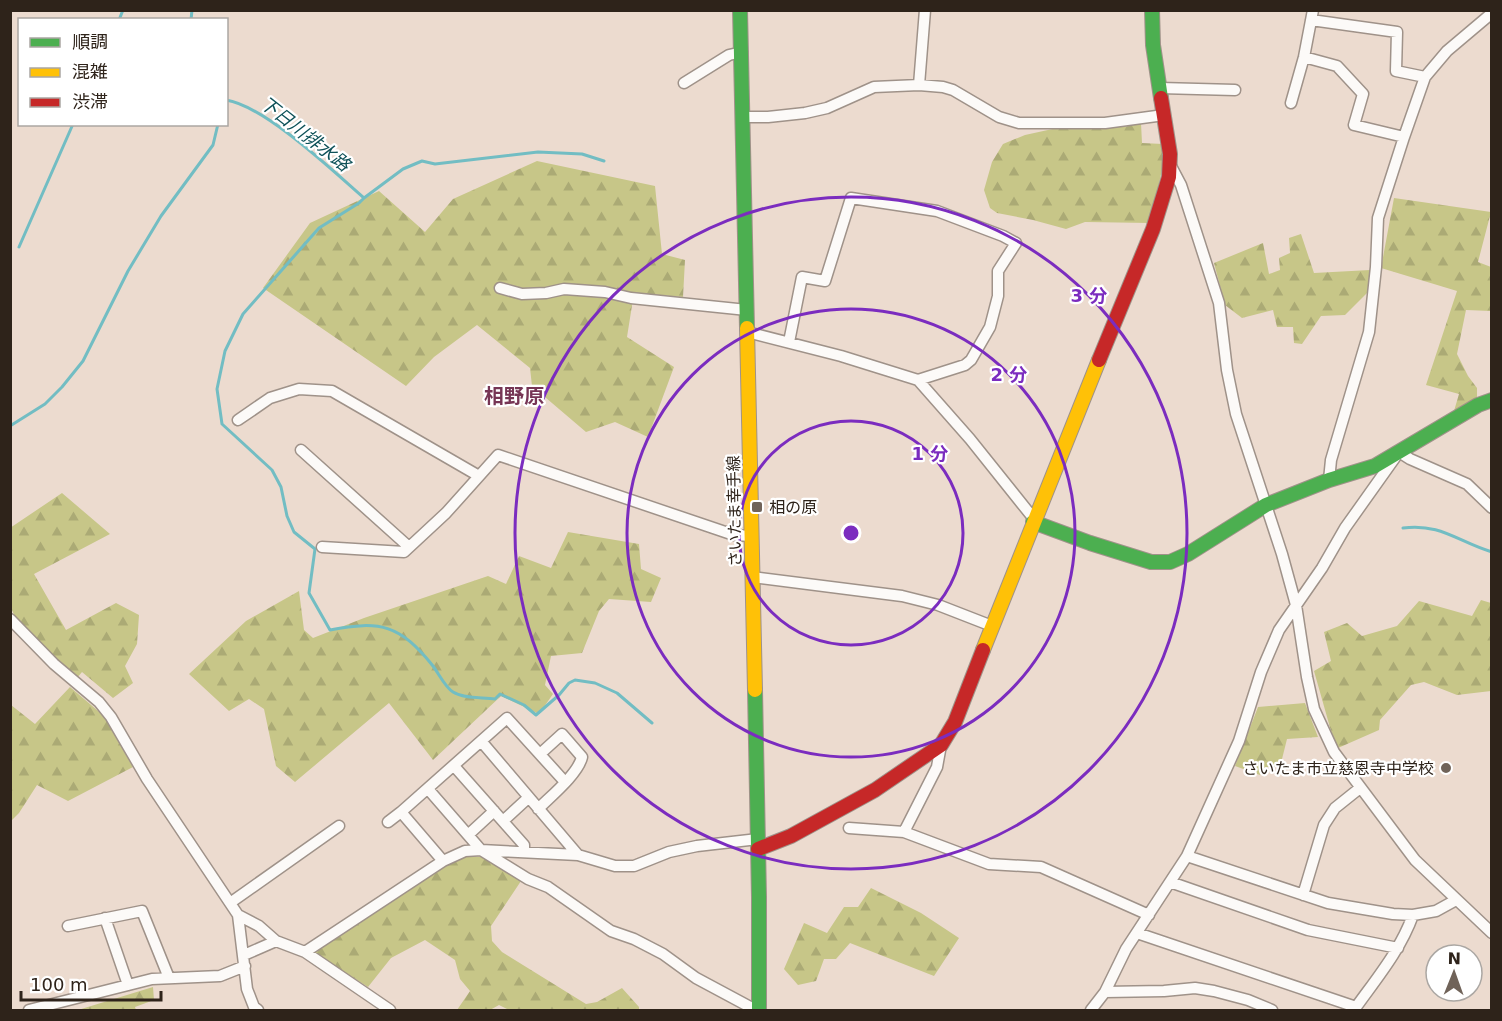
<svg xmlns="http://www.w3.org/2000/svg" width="1502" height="1021" font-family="'DejaVu Sans','Noto Sans JP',sans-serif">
  <defs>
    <pattern id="forest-firs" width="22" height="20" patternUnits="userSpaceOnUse" patternTransform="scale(1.5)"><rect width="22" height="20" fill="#c7c688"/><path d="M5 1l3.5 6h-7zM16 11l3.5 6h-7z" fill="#abaa75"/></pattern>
  </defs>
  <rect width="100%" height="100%" fill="#ecdbcf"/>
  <!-- forest -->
  <path fill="url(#forest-firs)" d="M1141,123l1,20 21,1 -1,26 -12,53 -65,-1 -19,7 -33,-9 -36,-7 -7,-5 -6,-18 8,-28 11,-18 22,-9 32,-7 41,1 31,-3z
    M537,161l118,25 7,68 23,6 -2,37 -49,-4 -7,44 47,30 -26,70 -33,-15 -29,10 -54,-46 -2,-18 -53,-43 -43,32 -28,29 -143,-98 47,-65 69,-32 46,41 28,-33z
    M1394,198l97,14 -13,50 13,5v44l-25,-1 -9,44 11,22 9,12v11l-23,12 5,-17 -33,-9 31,-94 -76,-23z
    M1301,234l13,39 56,-3 -2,22 -23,23 -24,1 -19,28 -8,-1 -1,-16h-16l-4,-17 -31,8 -17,-13 -11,-42 49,-20 6,31 11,-4 -1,-12 11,-5 -1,-15z
    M62,493l48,41 -76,40 32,56 50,-27 23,12 -2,29 -12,22 8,17 -20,15 -31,-26 -5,6 -60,-57 -6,-13 -1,-80z
    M568,532l71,12 2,25 20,9 -10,24 -42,-3 -10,12 -17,42 -31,3 -6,29 8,9 -14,20 -38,-18 -68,64 -44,-57 -94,79 -19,-16 -12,-57 -15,-10 -20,12 -40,-37 57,-53 53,-30 5,39 9,8 51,-20 124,-42 18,8 13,-28 32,12z
    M1481,600l10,3v88l-34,4 -33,-13 -13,3 -31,35 -1,10 -41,18 -7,-17 -17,-60 17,-10 -7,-29 23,-9 15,13 35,-10 22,-25 53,15z
    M70,687l34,29 29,51 -65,34 -31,-16 -18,28 -8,8v-116l24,19z
    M1305,703l13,34 -31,2 -7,28h-13l-7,8 -25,-9 23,-59z
    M467,856l17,1 37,24 -30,45 1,15 10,11 84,52 11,-2 25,-14 17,19v3h-130l-10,-5 -9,5h-33l13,-19 -10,-12 -5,-19 -30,-20 -34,18 -23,29 -54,-34 132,-87z
    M871,888l50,25 38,25 -25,38 -84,-33 -14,16h-12l-8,22 -18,4 -14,-16 20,-46 23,10 17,-26h14z
    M153,987l1,13 -19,7 1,3h-58z"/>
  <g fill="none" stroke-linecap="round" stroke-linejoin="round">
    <!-- stream -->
    <path stroke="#72bdc3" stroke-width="3" d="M119,20l4,-10
      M191,20l1,-10
      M226,100c39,6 107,71 138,98
      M604,161l-22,-7 -44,-2 -103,12 -13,-3 -19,8 -39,29 -5,5 -40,25 -76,86 -18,37 -8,38 5,35 50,46 9,17 6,29 7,16 21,17 -6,44 21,37c51,-10 70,-5 103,36 6,8 12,21 20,26 11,7 30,5 42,7l5,-5 24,11 12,10 23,-20 10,-12 6,-3 20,3 22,10 35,30
      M19,247l54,-123
      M10,426l35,-22 17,-17 21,-26 45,-90 33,-55 52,-71 5,-21
      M1403,528c38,-5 55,14 89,24"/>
    <defs>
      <path id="street" d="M1311,20l86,12 -1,39 29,6
        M1304,57l33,9 26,28 -9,31 50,12
        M684,83l45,-28 13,-3
        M919,85l6,-75
        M1160,88l75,2
        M1291,103l13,-46 9,-47
        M743,117h25l37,-4 22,-5 47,-21 45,-2 24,2 10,3 46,27 20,6h86l59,-8
        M1171,166l10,19 38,118 8,67 9,44 46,140 14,51 11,72 7,32 20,43 81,108 77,73
        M500,288l22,6 24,-1 18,-4 41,3 26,6 116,12
        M747,332l94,24 77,24 52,59 64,80
        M789,342l13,-65 23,4 26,-83 86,13 66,25 13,7 -18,28v25l-8,31 -19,33 -6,5 -47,15
        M238,420l32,-22 29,-9 33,2 147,85
        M301,450l108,97
        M1329,480l2,-20 38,-128 7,-65 2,-49 26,-81 21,-60 22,-26 45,-38
        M322,547l82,5 42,-39 52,-58 236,80 17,1
        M752,577l150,19 36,9 54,21
        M10,619l44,45 45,38 12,15 36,62 91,136 9,74 7,18 4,3
        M481,741l97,114
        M454,766l70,79v6
        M428,789l53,61 47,29 20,8 63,44 23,8 29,15 33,24 56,30 7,1
        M538,809c13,-13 40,-35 44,-52l-20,-23 -22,20
        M503,821l25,-23
        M388,822l13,-10
        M849,828l55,4 33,-65 4,-22
        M904,832l85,32 52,3 108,48
        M468,835l26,-24
        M1187,856l141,47 65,11 20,1 23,-4 20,-11
        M443,861l-42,-49 106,-94 58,64
        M1170,882l138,48 90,18
        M1303,895l21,-70 11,-17 25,-20
        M230,903l109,-77
        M238,915l21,11 17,15 29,11 85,58
        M105,918l23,67
        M68,926l74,-15 27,67
        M1137,933l219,74
        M305,952l138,-91 22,-10 16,-1 97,5 37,11h19l35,-14 28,-6 61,-7
        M244,955l32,-14
        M1105,992l59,-1 31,-3 19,3 34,9 24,10
        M29,1010l123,-31 68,-3 25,-10
        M1091,1010l14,-18 21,-43 61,-93 52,-115 22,-69 18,-42 43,-62 23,-40 54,-76 11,7 57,25 25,24
        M1354,1010c22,-31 46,-59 59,-95"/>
      <path id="fast" d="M740,10l7,318
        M1152,10l1,35 8,53
        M1033,522l57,21 61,19h19l18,-8 78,-49 63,-25 46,-14 103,-61 14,-5
        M755,690l4,207v113"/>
      <path id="slow" d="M747,328l8,362
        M983,650l116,-290"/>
      <path id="jam" d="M1099,360l54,-131 16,-52 1,-23 -9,-56
        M758,849l33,-13 84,-46 66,-45 14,-23 28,-72"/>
    </defs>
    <!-- street casing -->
    <use href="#street" stroke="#9f9289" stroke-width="13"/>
    <!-- fast casing -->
    <use href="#fast" stroke="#9f9289" stroke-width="16"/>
    <!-- slow casing -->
    <use href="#slow" stroke="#9f9289" stroke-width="16"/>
    <!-- jam casing -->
    <use href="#jam" stroke="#9f9289" stroke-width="16"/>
    <!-- street -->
    <use href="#street" stroke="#fcfaf8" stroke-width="10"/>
    <!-- fast -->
    <use href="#fast" stroke="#4caf50" stroke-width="14"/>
    <!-- slow -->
    <use href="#slow" stroke="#ffc107" stroke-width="14"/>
    <!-- jam -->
    <use href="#jam" stroke="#c62828" stroke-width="14"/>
  </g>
  <!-- distance rings -->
  <g fill="none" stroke="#7b2cbf" stroke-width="3">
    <circle cx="851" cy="533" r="112"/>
    <circle cx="851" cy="533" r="224"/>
    <circle cx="851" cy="533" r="336"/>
  </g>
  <!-- markers -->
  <g fill="#706359" stroke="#fff" stroke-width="2">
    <rect x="751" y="501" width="12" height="12" rx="3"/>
    <circle cx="1446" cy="768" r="6"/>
  </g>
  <g text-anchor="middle" stroke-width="4.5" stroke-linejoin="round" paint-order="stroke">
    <!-- poi labels -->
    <g font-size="16" fill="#2e231a" stroke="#fff" text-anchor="start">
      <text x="769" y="513">相の原</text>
      <text x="1434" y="774" text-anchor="end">さいたま市立慈恩寺中学校</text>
    </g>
    <!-- street labels -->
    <g font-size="16" fill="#2e231a" stroke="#fff">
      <text transform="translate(734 511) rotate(-91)" y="6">さいたま幸手線</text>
    </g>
    <!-- water labels -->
    <g font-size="18" font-style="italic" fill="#0e5158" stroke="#fff">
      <text transform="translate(305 134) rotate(38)" y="6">下日川排水路</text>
    </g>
    <!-- quarter labels -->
    <g font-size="20" font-weight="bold" fill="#763555" stroke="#fff">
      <text x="514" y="403">相野原</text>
    </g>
  </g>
  <circle cx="851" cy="533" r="9" fill="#7b2cbf" stroke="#fff" stroke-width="3"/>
  <g font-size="18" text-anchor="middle" font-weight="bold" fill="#7b2cbf" stroke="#fff" stroke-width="4.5" stroke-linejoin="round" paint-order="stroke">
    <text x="1089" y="302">3 分</text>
    <text x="1009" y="381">2 分</text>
    <text x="930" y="460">1 分</text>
  </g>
  <!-- border -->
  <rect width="1502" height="1021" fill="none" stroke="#2e231a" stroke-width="24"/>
  <!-- legend -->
  <rect x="18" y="18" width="210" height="108" fill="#ffffff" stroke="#aba7a3" stroke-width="1.5"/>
  <rect x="30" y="38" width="30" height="9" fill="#4caf50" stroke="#aba7a3" stroke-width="1.5"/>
  <text x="72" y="48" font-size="18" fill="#2e231a">順調</text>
  <rect x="30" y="68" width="30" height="9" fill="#ffc107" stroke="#aba7a3" stroke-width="1.5"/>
  <text x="72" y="78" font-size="18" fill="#2e231a">混雑</text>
  <rect x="30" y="98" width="30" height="9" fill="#c62828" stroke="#aba7a3" stroke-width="1.5"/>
  <text x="72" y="108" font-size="18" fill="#2e231a">渋滞</text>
  <!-- north arrow -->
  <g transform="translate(1454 973) rotate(1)"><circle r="28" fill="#ffffff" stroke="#aba7a3" stroke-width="1.5"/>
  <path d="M0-4.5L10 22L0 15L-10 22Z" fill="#706359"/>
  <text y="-9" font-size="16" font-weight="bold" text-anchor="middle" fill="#2e231a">N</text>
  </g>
  <!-- scale -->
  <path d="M21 991v9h140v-9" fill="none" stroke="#2e231a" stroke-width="3"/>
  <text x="30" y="991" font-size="18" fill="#2e231a" stroke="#ffffff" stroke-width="4.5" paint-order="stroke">100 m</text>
</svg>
